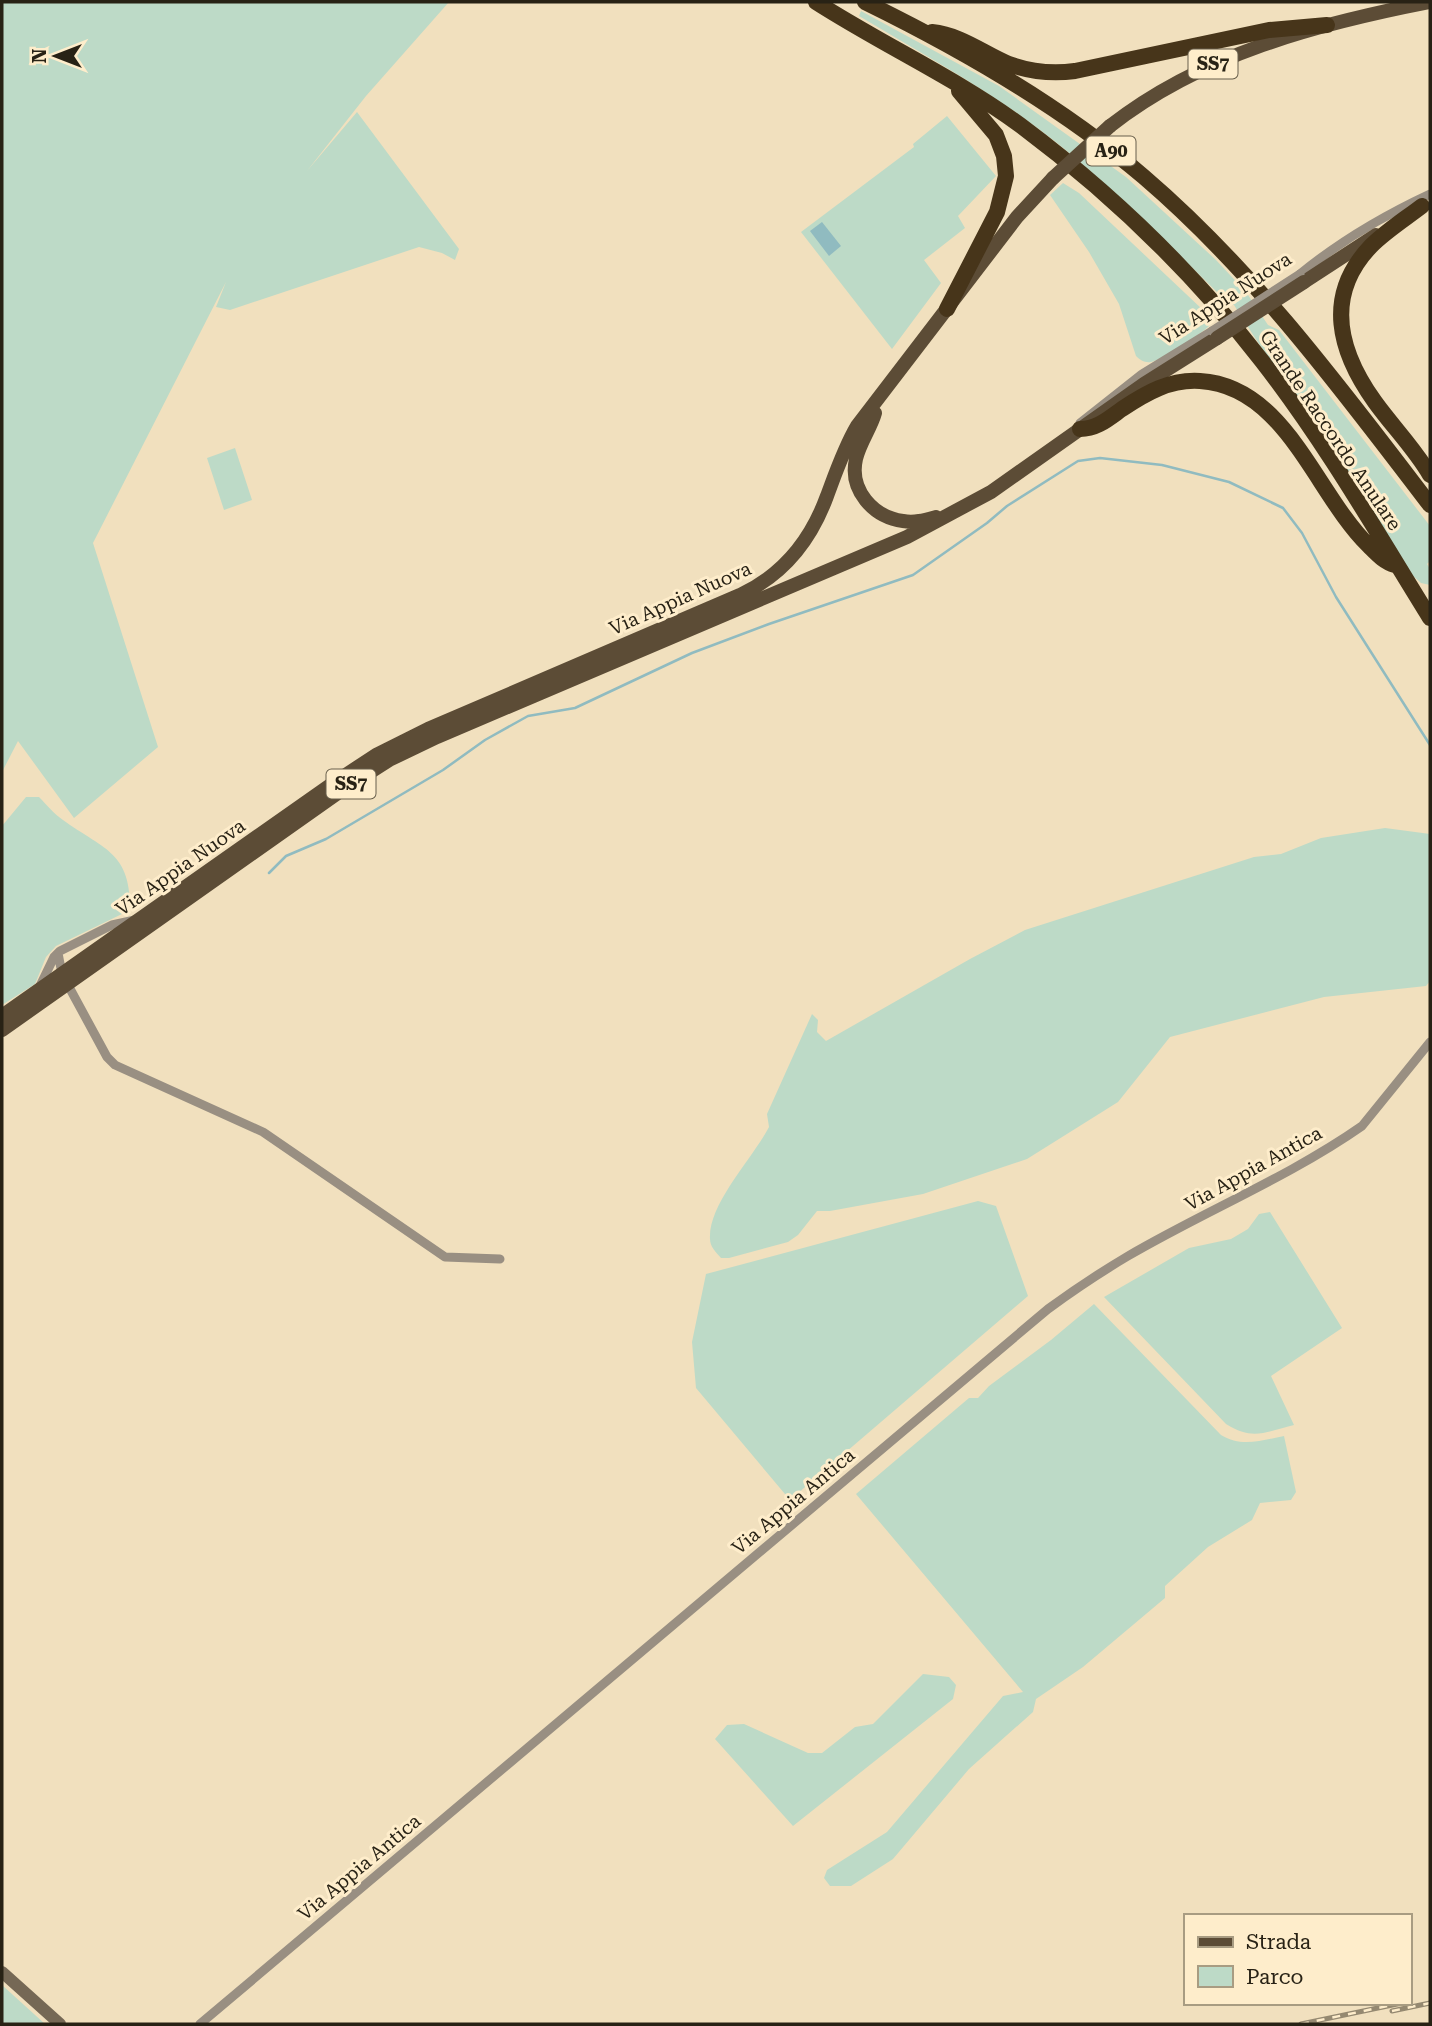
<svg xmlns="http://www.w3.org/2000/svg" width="1432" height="2026" font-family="'Roboto Serif',serif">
  <rect width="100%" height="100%" fill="#f1e0be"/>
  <!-- green -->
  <path fill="#bddac7" d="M2,2h447l-83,94 -59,75 50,-59 102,137 -4,11 -13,-7 -23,-6 -189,63 -14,-3 10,-25 -133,261 65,204 -84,71 -56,-77 -16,31z
    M861,11l138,75 127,91 90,83 30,32 22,33 11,5 151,196v35l-3,3 3,5v16l-9,-2 -8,-7 -85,-134 -71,-101 -23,-36 -13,-9c-54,-53 -106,-106 -164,-153 -61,-49 -131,-87 -198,-127z
    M947,116l49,60 -38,40 7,12 -41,32 17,23 -49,66 -91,-117 113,-85 -1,-3z
    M1063,183l16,10 124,117 6,16c-6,7 -50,35 -58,36 -6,1 -11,-2 -15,-6l-17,-52 -30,-52 -39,-57z
    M235,448l17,52 -28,10 -17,-52z
    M26,797h13c8,8 15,17 24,23 38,28 67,31 67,86l-8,8 -66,32 -10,11 -11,27 -33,21v-179z
    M1385,828l45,6v147l-4,5 -102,11 -154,40 -52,65 -91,57 -104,35 -93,17h-13l-19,24 -10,7 -59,16h-8c-5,-6 -11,-11 -11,-19 -2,-35 43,-81 59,-112l-2,-13 45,-100 6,6 -1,12 9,9 144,-82 55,-29 229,-73 27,-3 40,-16z
    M978,1201l18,5 32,90 -238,204 -94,-112 -4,-46 14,-68z
    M1270,1212l72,116 -71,48 23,49c-29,7 -41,16 -68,-1l-122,-127 85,-49 42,-9 17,-10 11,-15z
    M1094,1304l127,131c21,13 41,5 63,1l12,56 -5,8 -31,3 -8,17 -44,27 -43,39v12l-82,69 -47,32 -3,13 -64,57 -76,90 -42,27h-21l-6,-8 3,-8 60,-38 116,-136 20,-4 -167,-198 113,-96h9l11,-12 62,-46z
    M923,1674l26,3 7,8 -3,14 -160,127 -78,-87 12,-14 17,-1 64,29h14l33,-26 18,-3z
    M2,1985l43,39h-43z"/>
  <!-- water -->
  <path fill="#90bbc0" d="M822,222l19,24 -12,10 -19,-25z"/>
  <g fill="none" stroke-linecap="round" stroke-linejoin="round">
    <!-- stream -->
    <path stroke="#90bbc0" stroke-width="2.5" d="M269,873l17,-17 40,-17 117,-69 42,-30 43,-24 47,-8 117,-55 77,-29 144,-49 74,-52 20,-17 71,-45 22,-3 62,7 67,17 54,26 19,25 34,64 94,148"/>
    <!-- street -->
    <path stroke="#998f82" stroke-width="9" d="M1300,274c39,-32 85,-59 130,-80
      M1080,423l62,-49 70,-43
      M58,953l4,21 45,83 8,8 148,67 182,125 55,2
      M40,986l14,-29 6,-6 52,-26 23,-5
      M200,2024l848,-715c26,-19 53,-37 80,-53 77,-45 161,-79 234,-130l68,-84"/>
    <!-- secondary -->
    <path stroke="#756855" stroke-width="12" d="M2,1972l58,52"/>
    <!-- primary -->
    <path stroke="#5c4c36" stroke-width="14" d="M1110,126c92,-72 207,-102 320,-124
      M1304,282l72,-47
      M875,413c-4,15 -15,29 -19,46 -7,31 17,58 47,62 12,2 22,-1 33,-4
      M2,1016l330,-232 44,-29 52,-26 312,-134c43,-20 71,-55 87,-99 9,-24 17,-48 30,-70l160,-209 36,-39
      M2,1030l340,-240 47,-30 48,-23 470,-200 84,-45 153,-108 73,-46"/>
    <!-- highway -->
    <path stroke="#47351a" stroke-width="16" d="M816,2c67,43 140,76 204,123 91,68 172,146 242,236 63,81 114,170 168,257
      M865,2c98,48 196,104 279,175 111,95 198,213 286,328
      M932,32c29,3 51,21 77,32 22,8 44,10 66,7l194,-41 58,-5
      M1422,206c-17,13 -36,25 -51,40 -48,50 -32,106 4,156 18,25 40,47 55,73
      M947,309l50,-97 9,-36 -2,-20 -8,-21 -37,-44
      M1080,429c17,0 28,-10 42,-20 24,-16 48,-30 78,-28 86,5 116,114 169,165 8,8 15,16 26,19"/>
    <defs>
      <path id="rail" d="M1392,2011l38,-8
        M1301,2024l101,-21"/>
    </defs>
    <!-- rail casing -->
    <use href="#rail" stroke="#958971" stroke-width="5"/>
    <!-- rail -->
    <use href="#rail" stroke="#feedcb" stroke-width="2.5" stroke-dasharray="8" stroke-linecap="butt"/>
    <!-- street-bridge -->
    <path stroke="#998f82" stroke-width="9" d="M1212,331l88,-57"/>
    <!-- primary-bridge -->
    <path stroke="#5c4c36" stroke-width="14" d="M1053,178l57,-52
      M1217,338l87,-56"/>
  </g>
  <g text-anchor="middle" stroke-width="6" stroke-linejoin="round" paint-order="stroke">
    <!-- shield labels -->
    <g fill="#feedcb" stroke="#685f4c" stroke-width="2">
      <rect x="1188.5" y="49.5" width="49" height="29" rx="5"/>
      <rect x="1086.5" y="136.5" width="49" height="29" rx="5"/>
      <rect x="326.5" y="769.5" width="49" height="29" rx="5"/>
    </g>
    <g font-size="18" font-weight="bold" fill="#282215">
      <text x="1213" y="70">SS7</text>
      <text x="1111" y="157">A90</text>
      <text x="351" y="790">SS7</text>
    </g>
    <!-- street labels -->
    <g font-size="19" fill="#282215" stroke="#feedcb">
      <text transform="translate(1225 298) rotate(-33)" y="7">Via Appia Nuova</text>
      <text transform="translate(1331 430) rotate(56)" y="7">Grande Raccordo Anulare</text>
      <text transform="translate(680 598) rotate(-24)" y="7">Via Appia Nuova</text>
      <text transform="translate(180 867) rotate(-35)" y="7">Via Appia Nuova</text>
      <text transform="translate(1253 1168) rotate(-29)" y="7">Via Appia Antica</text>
      <text transform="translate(793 1501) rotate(-40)" y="7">Via Appia Antica</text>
      <text transform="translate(359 1867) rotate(-40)" y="7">Via Appia Antica</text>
    </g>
  </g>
  <!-- border -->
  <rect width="1432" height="2026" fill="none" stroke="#282215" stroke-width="7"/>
  <!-- legend -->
  <rect x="1184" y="1914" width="228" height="91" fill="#feedcb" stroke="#a89c82" stroke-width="2"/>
  <rect x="1198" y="1937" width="35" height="10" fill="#5c4c36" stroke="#a89c82" stroke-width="2"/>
  <text x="1246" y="1949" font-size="21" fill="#282215">Strada</text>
  <rect x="1198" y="1966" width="35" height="21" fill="#bddac7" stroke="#a89c82" stroke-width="2"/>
  <text x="1246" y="1984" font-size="21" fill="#282215">Parco</text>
  <!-- north arrow -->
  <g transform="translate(56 56) rotate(270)" stroke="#feedcb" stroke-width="5" paint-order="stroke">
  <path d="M0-5L12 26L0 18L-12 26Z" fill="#282215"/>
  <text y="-10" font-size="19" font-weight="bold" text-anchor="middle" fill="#282215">N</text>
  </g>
</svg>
